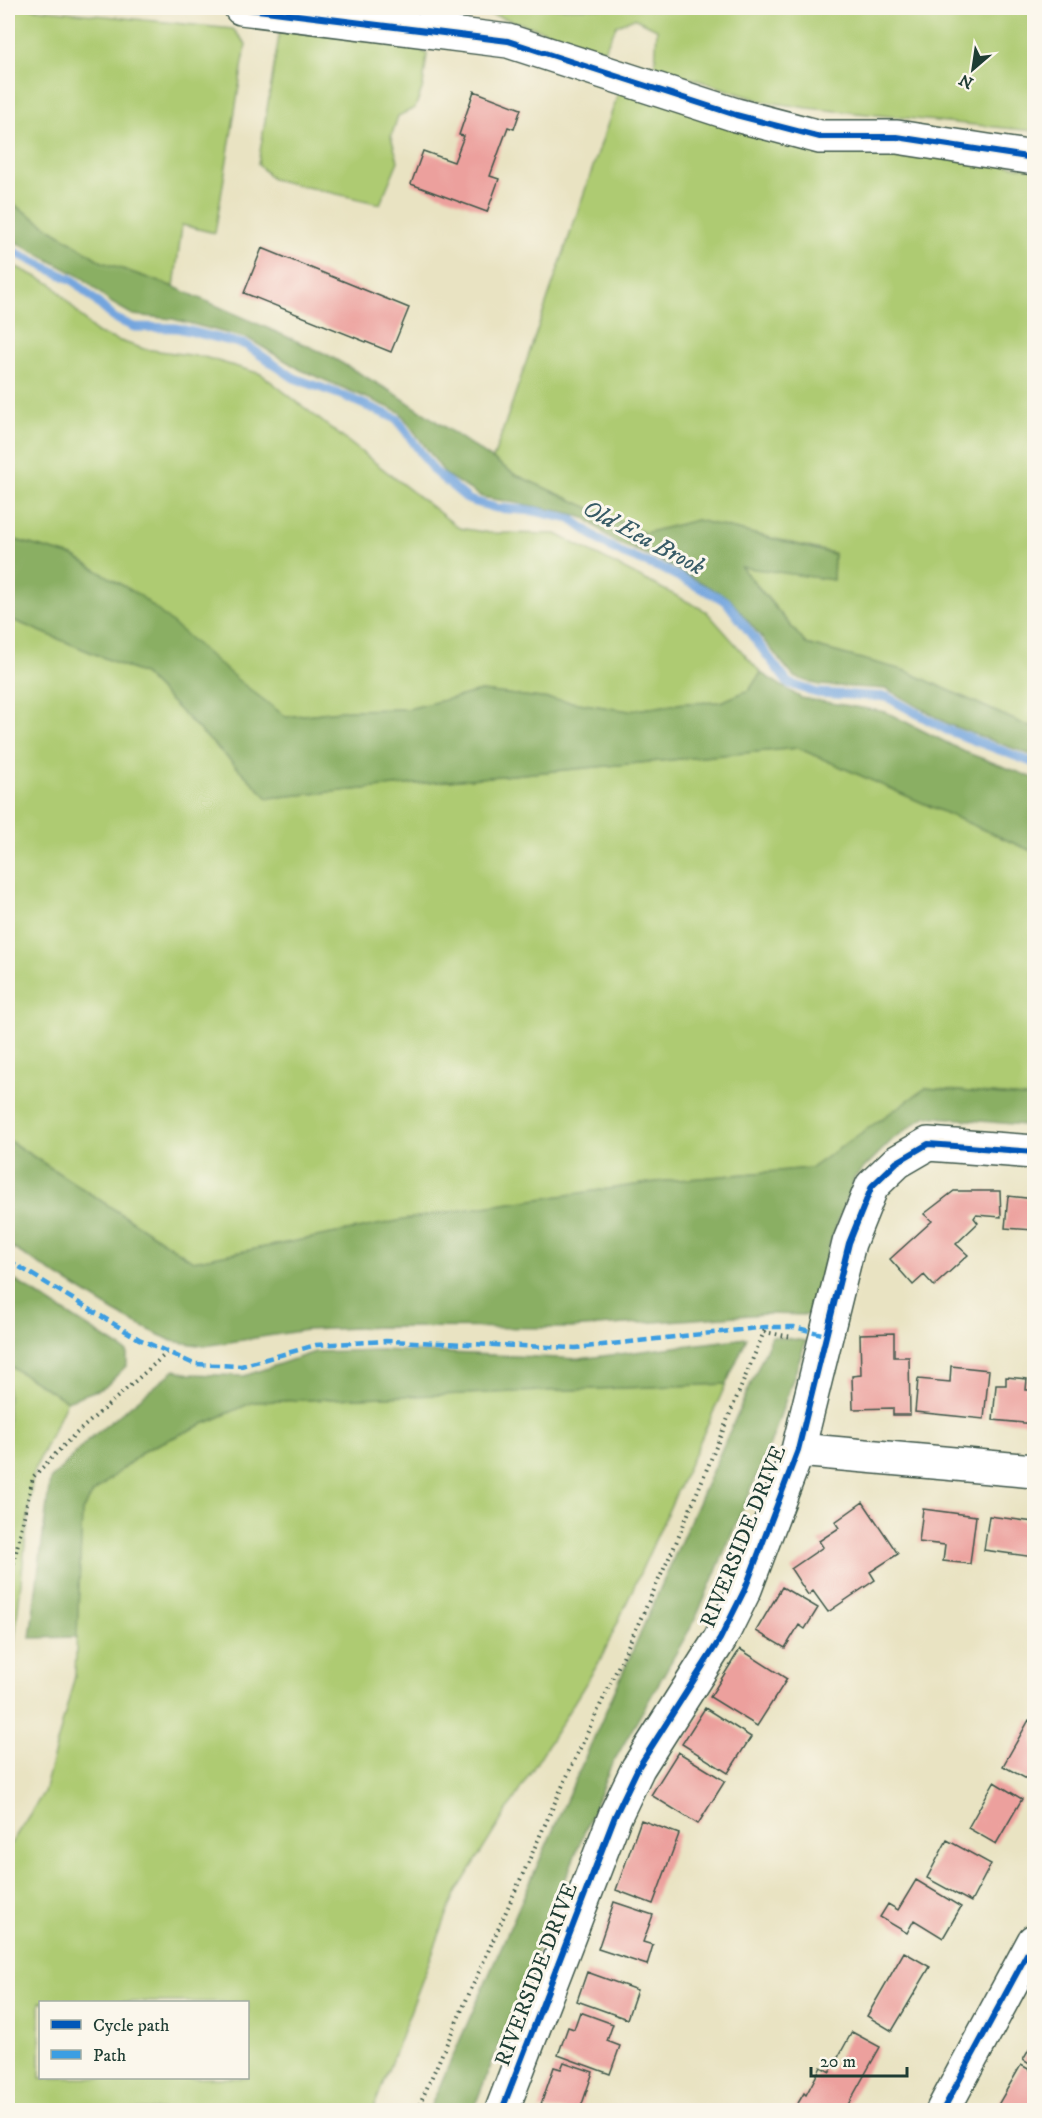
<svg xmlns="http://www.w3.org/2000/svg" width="1042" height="2118" font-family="'IM FELL DW Pica',serif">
  <rect width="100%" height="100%" fill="#fbf7ec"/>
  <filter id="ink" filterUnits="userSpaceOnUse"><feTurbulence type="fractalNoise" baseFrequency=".0167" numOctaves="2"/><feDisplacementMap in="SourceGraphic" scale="12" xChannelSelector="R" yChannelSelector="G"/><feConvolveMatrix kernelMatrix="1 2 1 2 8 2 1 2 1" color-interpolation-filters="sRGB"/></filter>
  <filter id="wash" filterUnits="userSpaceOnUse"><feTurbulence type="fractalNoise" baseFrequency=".008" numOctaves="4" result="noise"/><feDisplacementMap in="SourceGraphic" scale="24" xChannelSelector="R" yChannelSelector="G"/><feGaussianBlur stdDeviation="1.35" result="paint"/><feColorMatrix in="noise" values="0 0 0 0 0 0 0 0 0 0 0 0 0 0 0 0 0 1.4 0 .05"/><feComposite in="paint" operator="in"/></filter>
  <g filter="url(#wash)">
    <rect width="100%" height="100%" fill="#e9e3c2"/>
    <!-- green -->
    <path fill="#aecb72" stroke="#668453" stroke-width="1.5" fill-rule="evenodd" d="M8,8h19l206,21 13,15 -31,189 -33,-8 -8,62 -72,-25 -94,-61z
      M447,8h587v123l-226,-23 -47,-7 -106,-35 2,-37 -23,-11 -17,7 -13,25 -107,-34z
      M281,24l119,15 27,15 -4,32 -8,22 -17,8 -7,21 7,24 -18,43 -108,-25 -14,-15z
      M620,88l291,63 123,18v560l-128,-58 -100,-27 -65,-78 92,14 1,-27 -137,-33 -52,13 -129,-58 -23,-16z
      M8,263l44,21 44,49 48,16 60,8 57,17 198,154 31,5 66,1 150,77 55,62 -12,17 -28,12 -36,1 -56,8 -70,-11 -78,-9 -73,18 -58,1 -64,7 -213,-161 -65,-18z
      M8,618l135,56 125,124 530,-50 236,104v246l-108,-10 -115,80 -155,14 -227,33 -236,46 -185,-121z
      M8,1365l59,36 -34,72 -25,227z
      M726,1384l-125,275 -147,237 -81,214h-365v-262l36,-56 31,-116 7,-165 11,-18 53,-43 107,-48zM40,2002h208v76h-208z"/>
    <!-- forest -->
    <path fill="#8aaf64" stroke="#54764c" stroke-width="1.5" d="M8,201l94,61 72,25 152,67 71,41 119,80 129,58 52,-13 137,34 -1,26 -92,-13 65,77 100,27 128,58v27l-84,-31 -63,-36 -68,-4 -25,-8 -65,-79 -73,-40 -41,-16 -28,-23 -21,-7 -84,-15 -36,-22 -46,-63 -99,-42 -52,-31 -76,-20 -40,-4 -23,-13 -27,-24 -75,-40z
      M8,538l65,18 68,40 98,85 47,36 64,-7 58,-1 73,-18 78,9 70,11 56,-8 36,-1 28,-12 12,-17 40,25 85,14 79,40 69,26v74l-236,-104 -530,50 -125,-124 -135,-56z
      M926,1088l108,10v28l-108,-10 -33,23 -38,38 -25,66 -18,72 -47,-1 -195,14 -189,-1 -75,3 -102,16 -32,-5 -47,-23 -117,-73v-105l185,121 236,-46 227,-33 155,-14z
      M8,1276l119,76v13l-22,22 -38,14 -59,-36z
      M772,1336l34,5 -36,104 -75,175 -85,148 -137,342h-44z
      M747,1338l-21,46 -473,18 -108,48 -52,43 -11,18 -5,126 -47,1 20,-158 37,-39 88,-71 15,4 54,2 71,-24 67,-2 197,9z"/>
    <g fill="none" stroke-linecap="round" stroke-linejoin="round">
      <!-- stream -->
      <path stroke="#73a5de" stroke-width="9" d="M8,249l66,32 40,37 20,9 43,1 69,17 48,33 50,18 53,23 37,52 35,29 27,8 38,3 37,8 34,25 19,10 39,15 63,32 62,82 29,10 70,4 60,33 87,33"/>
    </g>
    <g id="blocks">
      <!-- building -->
      <path fill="#eca09d" d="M474,91l47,18 -7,20 -6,-2 -18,49 9,3 -12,33 -76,-28 12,-33 31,11 10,-26 -5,-1z
        M262,248l147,60 -18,44 -147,-59z
        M954,1191h46l1,26 -25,-2 -2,3 4,5 -22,21 12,11 -34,31 -10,-11 -11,10 -23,-26 42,-38 -8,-7z
        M1008,1196l26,3v31l-29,-2z
        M894,1333v24h15l1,58h-17v-7l-40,1 -1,-33 9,-1 -1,-41z
        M951,1366l38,4 -5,49 -69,-7 3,-33 32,3z
        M1006,1377l21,2 -1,11h8v34l-41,-4 3,-35h10z
        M863,1502l35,52 -28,18 5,8 -47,32 -15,-21 -5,4 -17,-26 32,-22 -4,-6 20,-13 -4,-6z
        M923,1509l53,7 -6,48 -27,-3 2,-16 -26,-3z
        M989,1516l45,6v35l-50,-7z
        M782,1587l36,21 -13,21 -6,-4 -14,23 -29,-17z
        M740,1649l47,30 -30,47 -47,-29z
        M705,1708l46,29 -23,36 -46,-29z
        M1029,1720l5,3v54l-2,5 -29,-16z
        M678,1752l47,29 -27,43 -47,-29z
        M994,1782l28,17 -26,45 -28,-16z
        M641,1820l38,14 -26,70 -37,-14z
        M947,1840l44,24 -20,38 -44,-24z
        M916,1880l45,27 -18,31 -29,-18 -7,13 -27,-16 8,-13 10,6z
        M614,1902l39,13 -10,27 10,3 -6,20 -49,-16z
        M904,1952l26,15 -38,64 -25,-15z
        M587,1972l50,18 -10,29 -50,-18z
        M580,2012l33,12 -6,17 13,5 -10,28 -52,-19 10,-28 6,2z
        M852,2032l28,15 -35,63h-10l-4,-2 -2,2h-35l10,-17 2,2 15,-28 9,5z
        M1034,2041v26l-11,-7z
        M564,2062l29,10 -13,38h-41l15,-43 7,2z
        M1021,2065l13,7v27l-6,11h-33z"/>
    </g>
  </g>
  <g filter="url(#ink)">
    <use href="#blocks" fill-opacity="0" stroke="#3d5649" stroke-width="1.5"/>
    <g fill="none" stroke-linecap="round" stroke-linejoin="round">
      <defs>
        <path id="minor" d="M241,8l267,33 228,74 84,22h77l137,21
          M798,1450l236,21
          M502,2110l113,-294 23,-48 82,-129 25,-50 53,-139 51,-207 23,-57 25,-24 31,-18 106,8
          M943,2110l91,-169"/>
      </defs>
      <!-- minor casing -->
      <use href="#minor" stroke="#3d5649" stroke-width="36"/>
      <!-- path -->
      <path stroke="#3d5649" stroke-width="4" stroke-dasharray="1.5 4.5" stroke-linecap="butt" d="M764,1332l28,5
        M8,1599l1,-16 24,-106 37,-38 98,-87
        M417,2110l139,-310 120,-257 90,-216"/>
      <!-- minor -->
      <use href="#minor" stroke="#fff" stroke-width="33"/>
      <!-- quiet -->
      <path stroke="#3c9ee2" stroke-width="4.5" stroke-dasharray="9 4.5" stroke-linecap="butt" d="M8,1260l131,79 55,25 47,2 75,-21 70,-4 189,7 191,-21h28l32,8"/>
      <defs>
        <path id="cycleway" d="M241,8l267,33 228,74 84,22h77l137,21
          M502,2110l113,-294 23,-48 82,-129 25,-50 53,-139 51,-207 23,-57 25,-24 31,-18 106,8
          M943,2110l91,-169"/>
      </defs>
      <!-- cycleway casing -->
      <use href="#cycleway" stroke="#fbf7ec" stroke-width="10"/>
      <!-- cycleway -->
      <use href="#cycleway" stroke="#0057b8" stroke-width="6"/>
    </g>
  </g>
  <g text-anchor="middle" stroke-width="6" stroke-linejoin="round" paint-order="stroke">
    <!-- street labels -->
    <g font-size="22" fill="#1f3d34" stroke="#fbf7ec">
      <text transform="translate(742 1536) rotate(-68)" y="8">RIVERSIDE DRIVE</text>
      <text transform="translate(535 1974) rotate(-69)" y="8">RIVERSIDE DRIVE</text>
    </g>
    <!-- water labels -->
    <g font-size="24" font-style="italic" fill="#385c67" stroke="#fbf7ec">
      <text transform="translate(644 537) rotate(28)" y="8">Old Eea Brook</text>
    </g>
  </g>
  <!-- margin -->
  <rect width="1042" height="2118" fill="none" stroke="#fbf7ec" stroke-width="30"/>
  <!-- legend -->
  <rect x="39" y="2001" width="210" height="78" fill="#fbf7ec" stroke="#a3ada2" stroke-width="1.5"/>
  <rect x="51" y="2020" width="30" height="9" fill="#0057b8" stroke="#a3ada2" stroke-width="1.5"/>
  <text x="93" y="2031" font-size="18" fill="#1f3d34">Cycle path</text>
  <rect x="51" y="2050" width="30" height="9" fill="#3c9ee2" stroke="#a3ada2" stroke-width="1.5"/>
  <text x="93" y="2061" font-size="18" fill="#1f3d34">Path</text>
  <!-- north arrow -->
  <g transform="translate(973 69) rotate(209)" stroke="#fbf7ec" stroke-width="4.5" paint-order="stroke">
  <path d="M0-4.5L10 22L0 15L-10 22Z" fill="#1f3d34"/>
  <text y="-9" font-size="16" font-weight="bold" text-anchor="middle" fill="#1f3d34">N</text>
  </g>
  <!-- scale -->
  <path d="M811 2067v9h96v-9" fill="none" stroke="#1f3d34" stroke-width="3"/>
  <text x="820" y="2067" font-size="18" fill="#1f3d34" stroke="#fbf7ec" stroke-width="4.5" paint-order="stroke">20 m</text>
</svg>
